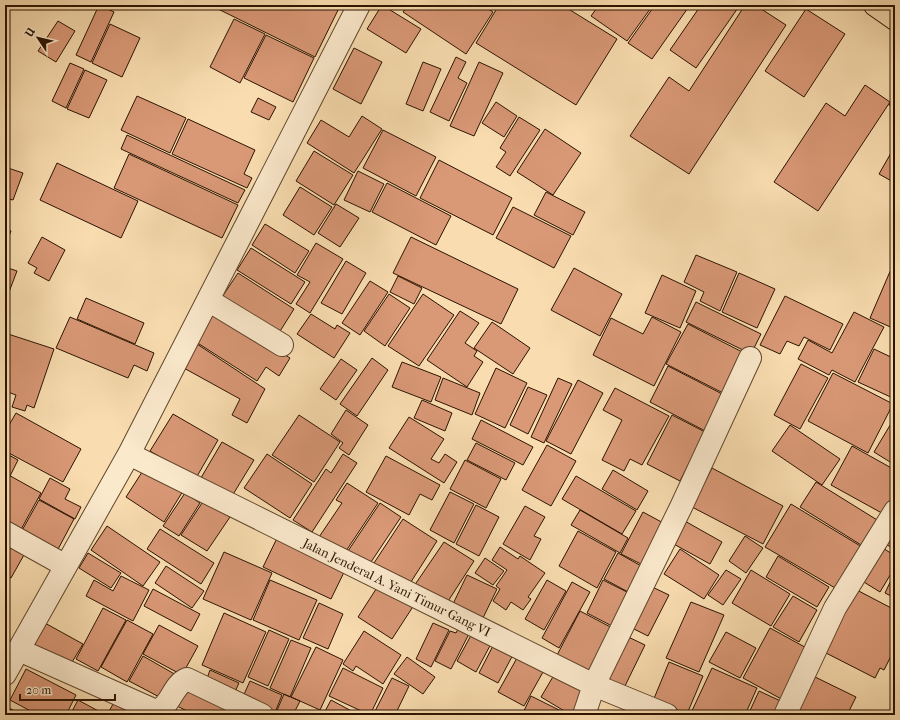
<svg xmlns="http://www.w3.org/2000/svg" width="900" height="720" font-family="'IM FELL French Canon',serif">
  <rect width="100%" height="100%" fill="#f9ddb0"/>
  <filter id="stains"><feTurbulence type="fractalNoise" baseFrequency=".005" numOctaves="4"/><feColorMatrix values="0 0 0 0 .2 0 0 0 0 .09 0 0 0 0 .02 0 0 0 .5 -.17"/></filter>
  <radialGradient id="worn" r=".72"><stop offset=".6" stop-color="#630" stop-opacity="0"/><stop offset="1" stop-color="#630" stop-opacity=".3"/></radialGradient>
  <!-- building -->
  <path fill="#d99876" stroke="#2c1300" d="M99,5l15,7 -23,50 -15,-7z
    M210,5h128l2,1 -25,51z
    M382,5l39,24 -15,24 -39,-24z
    M408,5h74l11,7 -27,42 -63,-42z
    M499,5h63l55,34 -41,66 -100,-62z
    M599,5h54l-26,36 -36,-25z
    M655,5h35l-38,54 -24,-16z
    M697,5h43l-44,63 -26,-18 29,-42 -3,-2z
    M745,5h10l31,20 -97,149 -59,-38 39,-59 20,14z
    M806,9l39,25 -41,63 -39,-26z
    M234,19l31,15 -25,49 -30,-16z
    M58,21l17,10 -19,31 -18,-11z
    M110,24l30,14 -18,39 -30,-14z
    M266,35l48,23 -21,44 -49,-24z
    M354,48l28,14 -21,42 -28,-15z
    M456,57l10,5 -8,16 9,5 -18,38 -19,-9z
    M423,62l18,7 -18,42 -17,-7z
    M479,62l24,11 -29,63 -24,-10z
    M70,63l14,6 -18,39 -14,-7z
    M85,70l22,10 -18,38 -22,-9z
    M865,85l25,17 -72,109 -44,-29 52,-79 19,13z
    M137,96l49,22 -16,35 -49,-23z
    M895,96v13l-6,-4z
    M258,98l18,9 -7,13 -18,-8z
    M496,102l21,14 -13,21 -22,-14z
    M362,116l20,13 -28,44 -47,-30 14,-23 28,17z
    M519,117l21,13 -30,46 -14,-9 10,-15 -6,-4z
    M188,119l67,31 -11,24 8,4 -5,10 -75,-34z
    M545,129l36,24 -28,42 -36,-23z
    M383,130l53,27 -20,39 -53,-28z
    M127,135l118,55 -7,13 -117,-54z
    M895,146v37l-16,-9z
    M314,151l39,24 -19,30 -38,-24z
    M129,154l109,51 -16,33 -108,-50z
    M439,160l73,38 -19,37 -73,-37z
    M57,163l81,38 -17,37 -81,-38z
    M5,167l18,6 -10,27 -4,-1 -4,11z
    M358,171l26,13 -14,28 -26,-12z
    M387,183l64,33 -15,29 -64,-33z
    M300,187l32,20 -18,28 -31,-20z
    M546,192l39,20 -12,23 -39,-20z
    M336,204l23,14 -19,29 -22,-14z
    M513,207l58,29 -17,32 -58,-30z
    M265,224l44,27 -14,22 -43,-28z
    M5,229l6,2 -6,15z
    M42,237l23,13 -16,31 -15,-8 3,-5 -9,-5z
    M411,237l107,52 -17,35 -108,-51z
    M316,243l27,16 -33,54 -14,-9 14,-22 -13,-7z
    M251,248l54,34 -14,22 -54,-34z
    M696,255l41,17 -17,39 -20,-10 4,-9 -20,-10z
    M895,260v69l-25,-11z
    M346,261l20,12 -24,41 -21,-11z
    M5,267l12,4 -8,21 -4,-1z
    M574,268l48,26 -22,42 -49,-26z
    M238,273l56,36 -17,27 -57,-36z
    M739,273l36,16 -18,39 -35,-16z
    M662,275l34,16 -16,37 -35,-15z
    M398,276l24,12 -8,16 -24,-12z
    M370,281l18,11 -28,43 -18,-12z
    M389,294l21,14 -25,38 -21,-15z
    M423,294l31,21 -35,51 -31,-20z
    M785,296l58,28 -13,26 -26,-13 -5,9 -12,-5 -7,13 -20,-9z
    M86,298l58,25 -9,21 -58,-25z
    M696,302l65,32 -10,20 -65,-32z
    M216,310l74,48 -11,18 -13,-9 -9,14 -61,-39z
    M460,311l19,12 -14,20 12,8 -3,5 9,6 -16,25 -40,-27z
    M854,312l30,15 -29,55 -23,-12 -3,5 -31,-16 10,-19 24,13z
    M311,314l24,15 2,-4 13,8 -16,25 -37,-24z
    M70,317l84,36 -7,18 -13,-6 -6,13 -72,-30z
    M652,317l29,15 -27,54 -61,-31 18,-37 32,16z
    M492,322l38,26 -17,26 -39,-26z
    M688,324l60,31 -21,40 -61,-31z
    M5,333l49,16 -20,59 -7,-3 -2,6 -13,-4 4,-12 -11,-4z
    M197,344l68,45 -18,34 -15,-8 8,-16 -58,-32z
    M874,349l21,10v40l-37,-17z
    M372,358l16,12 -31,46 -17,-12z
    M341,359l16,11 -21,30 -16,-11z
    M402,362l39,15 -10,25 -39,-15z
    M801,364l27,14 -28,51 -26,-14z
    M668,366l60,31 -19,36 -59,-31z
    M496,368l31,15 -22,45 -30,-14z
    M833,373l60,31 -25,49 -60,-32z
    M443,378l37,15 -8,22 -37,-15z
    M558,378l14,6 -28,59 -13,-6z
    M578,380l25,13 -32,61 -25,-13z
    M528,387l19,8 -19,39 -18,-9z
    M615,388l54,28 -27,49 -12,-6 -6,12 -22,-11 20,-40 -19,-10z
    M422,400l30,13 -7,18 -31,-13z
    M346,410l22,15 -19,30 -10,-7 4,-5 -12,-9z
    M16,413l65,36 -18,33 -58,-31v-19z
    M173,414l45,26 -22,38 -46,-27z
    M299,415l41,27 -26,40 -42,-27z
    M672,415l33,17 -25,49 -33,-17z
    M409,417l35,22 -13,20 8,4 6,-9 12,8 -13,21 -55,-35z
    M895,417v48l-21,-13z
    M481,420l52,27 -10,18 -51,-26z
    M790,425l50,34 -18,26 -50,-34z
    M222,442l32,18 -25,41 -31,-18z
    M476,443l39,20 -9,17 -39,-20z
    M547,445l29,16 -25,45 -29,-16z
    M852,446l43,24v36l-6,11 -58,-32z
    M5,453l13,7 -8,16 -5,-3z
    M267,454l45,30 -22,34 -46,-30z
    M343,454l14,9 -45,69 -19,-12 33,-51 5,4z
    M386,456l54,29 -8,15 -12,-6 -11,21 -43,-23z
    M465,460l36,19 -15,29 -36,-19z
    M146,466l37,25 -19,31 -38,-25z
    M712,468l71,38 -20,38 -71,-37z
    M613,470l35,21 -11,19 -35,-21z
    M5,473l36,20 -22,40 -14,-7z
    M576,476l60,35 -14,23 -60,-35z
    M50,478l20,11 -5,10 16,8 -6,12 -36,-20z
    M816,482l66,41 -16,25 -66,-41z
    M347,483l31,20 -34,51 -25,-17 23,-34 -6,-3z
    M450,492l24,12 -20,39 -24,-13z
    M185,493l15,10 -21,33 -16,-10z
    M39,500l35,19 -18,34 -36,-19z
    M204,500l26,17 -23,34 -26,-16z
    M380,503l21,14 -32,48 -21,-14z
    M791,504l76,46 -25,42 -77,-45z
    M476,505l23,12 -20,39 -23,-12z
    M525,506l20,11 -11,19 7,3 -11,21 -27,-16z
    M580,510l48,28 -8,15 -49,-28z
    M643,512l24,13 -22,41 -24,-12z
    M403,519l34,22 -28,44 -35,-22z
    M683,520l39,22 -12,22 -40,-22z
    M895,522v28l-15,-10z
    M107,526l53,36 -17,24 -52,-36z
    M160,529l54,34 -13,21 -54,-35z
    M578,531l38,21 -19,36 -38,-22z
    M280,532l68,32 -17,35 -68,-32z
    M5,534l24,12 -18,32 -6,-3z
    M745,536l18,12 -17,25 -17,-12z
    M444,542l30,19 -31,48 -31,-20z
    M880,546l15,10v11l-15,25 -21,-13z
    M500,547l18,12 2,-3 25,17 -17,24 3,2 -8,11 -12,-8 -5,8 -13,-9 7,-12 -4,-3 11,-16 -15,-10z
    M680,549l39,26 -15,24 -40,-25z
    M224,552l48,21 -21,47 -48,-21z
    M88,553l33,20 -10,15 -32,-20z
    M618,553l25,14 -13,26 -26,-14z
    M778,556l51,31 -12,20 -51,-30z
    M485,558l19,13 -11,14 -18,-12z
    M166,566l38,25 -12,17 -37,-25z
    M726,570l15,9 -18,26 -15,-10z
    M751,570l39,24 -19,32 -39,-23z
    M895,572v26l-10,-5z
    M467,575l30,14 -15,31 -30,-14z
    M121,576l28,14 -16,31 -47,-25 8,-16 19,11z
    M270,580l47,20 -18,40 -46,-20z
    M547,580l19,11 -22,39 -19,-11z
    M603,580l26,13 -17,33 -25,-13z
    M572,582l18,10 -31,56 -17,-10z
    M380,583l34,22 -22,34 -34,-22z
    M646,584l23,11 -21,41 -22,-11z
    M853,588l42,22v38l-11,22 -4,-2 -5,10 -49,-25 6,-12 -5,-2z
    M153,589l47,25 -9,17 -47,-25z
    M793,596l24,14 -18,32 -26,-15z
    M691,602l33,13 -25,57 -33,-14z
    M319,603l24,11 -15,35 -25,-11z
    M103,608l23,12 -28,51 -22,-12z
    M580,611l38,20 -25,48 -38,-20z
    M224,613l42,19 -23,51 -41,-18z
    M127,620l26,14 -26,48 -26,-15z
    M43,622l40,22 -14,23 -40,-22z
    M433,623l16,7 -18,37 -15,-8z
    M461,623l11,5 -21,41 -16,-8 15,-30 6,2z
    M159,625l39,21 -16,29 -39,-21z
    M770,628l42,23 -27,50 -42,-23z
    M269,630l20,9 -21,47 -20,-9z
    M474,630l19,10 -17,32 -19,-11z
    M364,631l37,24 -18,29 -27,-18 -3,5 -10,-7z
    M726,632l30,16 -16,30 -31,-16z
    M622,634l23,11 -21,43 -23,-11z
    M497,638l19,11 -18,34 -19,-10z
    M291,640l20,8 -21,49 -20,-9z
    M316,647l27,13 -23,50 -29,-13z
    M143,656l35,20 -13,24 -36,-19z
    M407,657l28,20 -12,17 -29,-20z
    M517,658l26,14 -19,34 -26,-14z
    M669,662l34,14 -16,38 -34,-13z
    M343,668l40,20 -13,27 -41,-19z
    M712,668l45,20 -12,27h-55z
    M26,669l50,26 -10,20h-28l-28,-15z
    M210,670l29,13 -6,13 -28,-12z
    M554,675l34,20 -12,20h-5l-30,-18z
    M811,675l45,22 -9,18h-56z
    M392,678l17,8 -14,29h-22z
    M250,681l32,14 -8,20 -33,-14z
    M185,690l50,19 -3,6h-47l2,-4 -10,-5z
    M759,691l28,13 -6,11h-33z
    M284,694l16,7 -7,14h-18z
    M118,695l34,20h-45z
    M531,696l38,19h-47z
    M78,700l26,14 -1,1h-33z
    M331,700l28,15h-36z
    M5,706l18,9h-18z"/>
  <g fill="none" stroke-linecap="round" stroke-linejoin="round">
    <defs>
      <path id="street" d="M208,300l74,45
        M129,454l465,231 73,30
        M5,532l61,34
        M19,650l137,61c15,-4 16,-26 31,-32l75,36
        M5,674l124,-220 230,-449
        M584,715l10,-30 87,-178 69,-149
        M785,715l50,-107 60,-97"/>
      <path id="highway" d="M875,5l20,14"/>
    </defs>
    <!-- street casing -->
    <use href="#street" stroke="#5f462c" stroke-width="24"/>
    <!-- highway casing -->
    <use href="#highway" stroke="#2c1300" stroke-width="24"/>
    <!-- street -->
    <use href="#street" stroke="#fbe9cc" stroke-width="22"/>
    <!-- highway -->
    <use href="#highway" stroke="#f9ddb0" stroke-width="22"/>
  </g>
  <g text-anchor="middle" stroke-width="4" stroke-linejoin="round" paint-order="stroke">
    <!-- street labels -->
    <g font-size="13" fill="#2c1300" stroke="#fbe9cc">
      <text transform="translate(397 587) rotate(26)" y="5">Jalan Jenderal A. Yani Timur Gang VI</text>
    </g>
  </g>
  <!-- margin -->
  <rect width="900" height="720" fill="none" stroke="#f9ddb0" stroke-width="20"/>
  <rect x="6" y="6" width="888" height="708" fill="none" stroke="#2c1300" stroke-width="2"/>
  <rect x="10" y="10" width="880" height="700" fill="none" stroke="#2c1300"/>
  <!-- north arrow -->
  <g transform="translate(38 38) rotate(305)" stroke="#fbe9cc" stroke-width="3" paint-order="stroke">
  <path d="M0-3L7 15L0 10L-7 15Z" fill="#2c1300"/>
  <text y="-6" font-size="11" font-weight="bold" text-anchor="middle" fill="#2c1300">U</text>
  </g>
  <!-- scale -->
  <path d="M20 694v6h95v-6" fill="none" stroke="#2c1300" stroke-width="2"/>
  <text x="26" y="694" font-size="12" fill="#2c1300" stroke="#fbe9cc" stroke-width="3" paint-order="stroke">20 m</text>
  <rect width="100%" height="100%" filter="url(#stains)"/>
  <rect width="100%" height="100%" fill="url(#worn)"/>
</svg>
